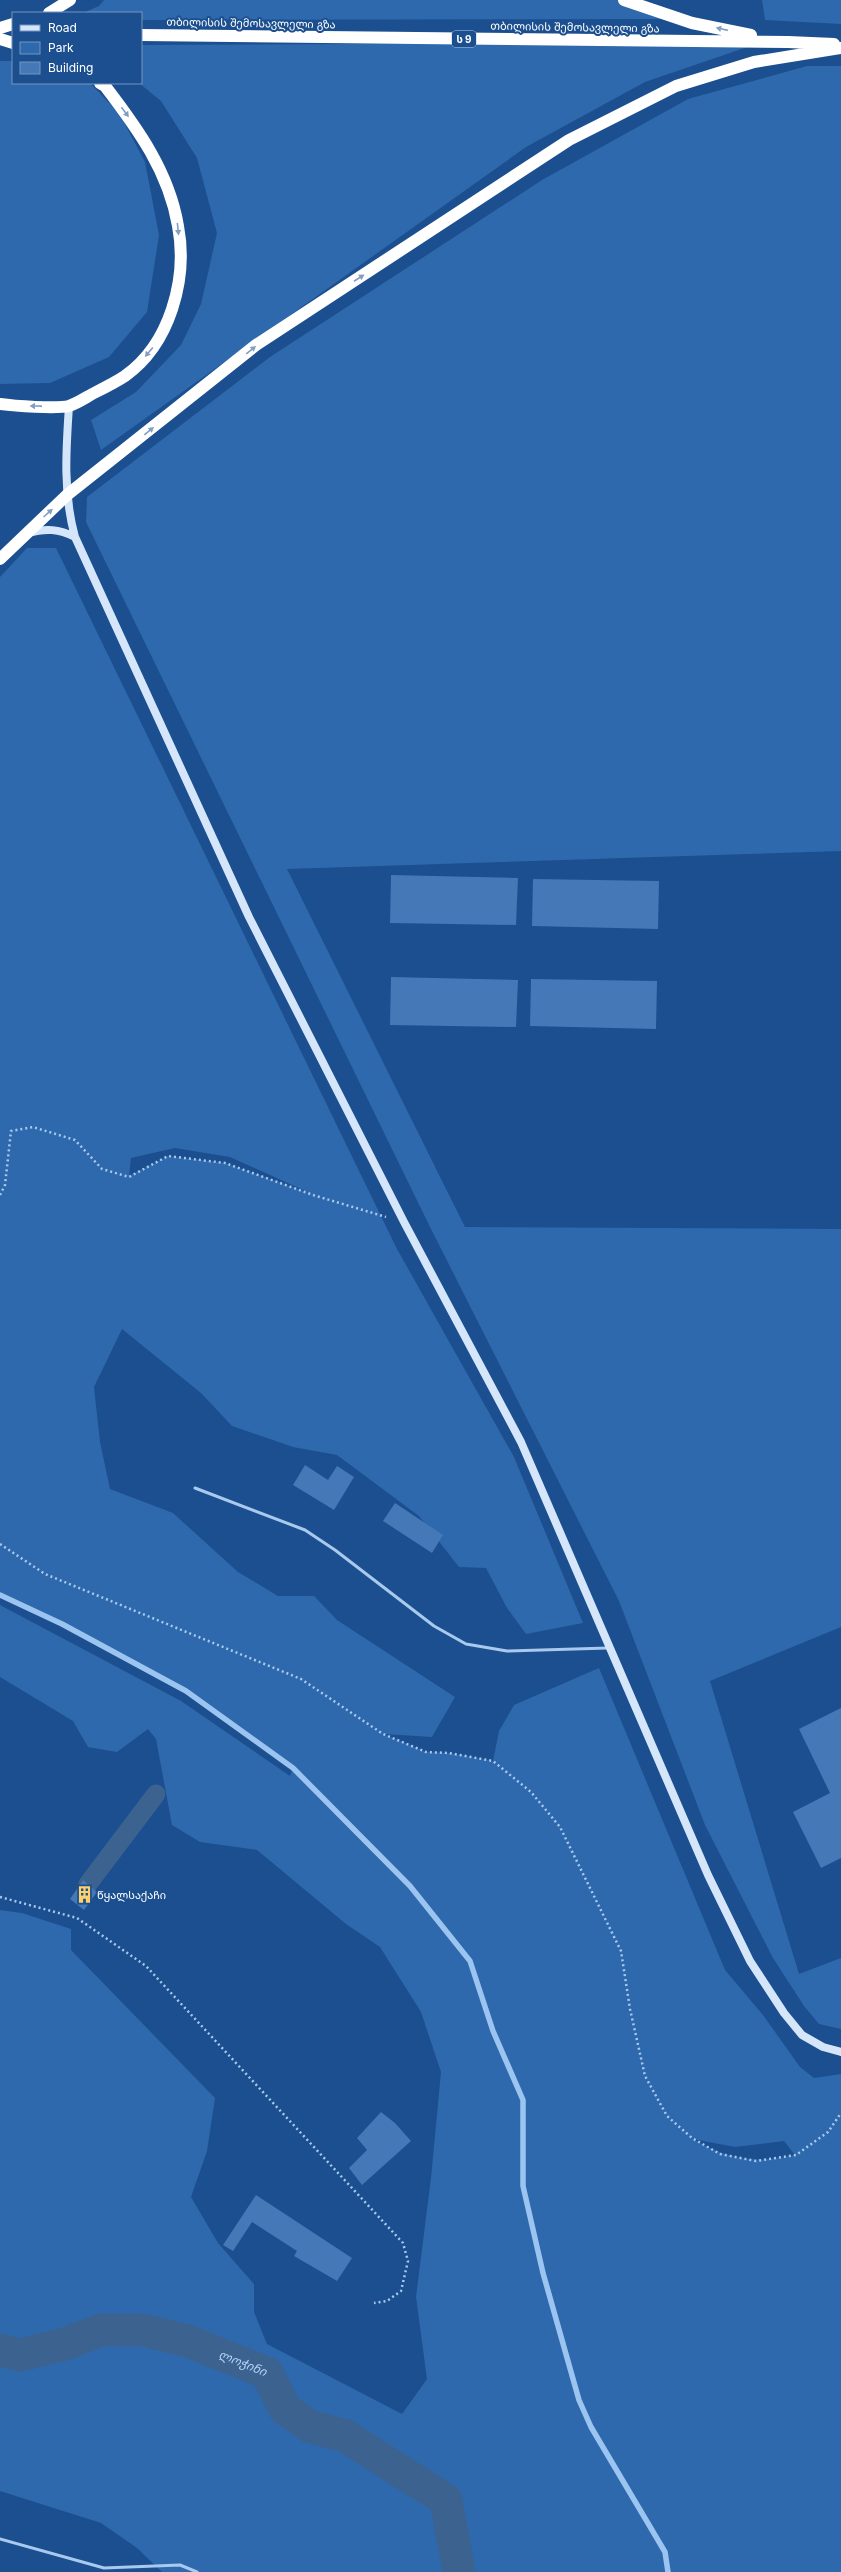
<svg xmlns="http://www.w3.org/2000/svg" width="841" height="2572" font-family="Inter,'Noto Sans Georgian',sans-serif">
  <rect width="100%" height="100%" fill="#1b4f8f"/>
  <!-- green -->
  <path fill="#2e69ad" fill-rule="evenodd" d="M104,0h527l62,19 -552,1v-7h-58l16,-7z
    M762,0h79v24l-76,-4z
    M762,42l-117,40 -119,65 -425,303 -10,-30 45,-28 45,-47 20,-41 16,-71 -20,-75 -36,-57 -22,-18h2v-38z
    M0,61h13v22h77l29,30 26,49 14,73 -12,77 -38,45 -59,26 -50,1z
    M807,66h34v785l-554,18 178,358 376,2v398l-131,54 89,293 42,-16v71l-22,-5 -15,-18 -31,-48 -68,-133 -86,-224 -189,-374 -344,-705 1,-25 183,-140 272,-177 146,-81z
    M27,548h29l341,701 117,208 69,166 -57,11 -19,-26 -21,-40 -27,-1 -40,-51 -82,-61 -44,-8 -61,-21 -31,-33 -79,-64 -28,58 6,55 10,47 63,24 65,59 40,24h36l23,24 118,77 -23,40 -48,-3 42,18 23,1 44,8 6,-30 15,-26 85,-37 126,302 38,45 37,52 14,11 27,-4v498h-679l-25,-24 -36,-25 -101,-32v-581l22,3 49,16v21l144,148 -8,53 -16,46 27,46 36,41v28l13,32 135,70 25,-35 -11,-82 15,-119 10,-106 -20,-60 -41,-65 -34,-23 -89,-74 -57,-8 -28,-17 -16,-86 -8,-10 -31,23 -29,-5 -15,-26 -73,-44v-72l181,96 109,75 3,-8 -107,-77 -124,-67 -62,-29v-1018zM175,1148l55,9 82,37 -87,-31 -57,-7 -39,20 2,-18zM693,2139l42,8 49,-6 11,14c-42,9 -65,5 -102,-16z"/>
  <g fill="none" stroke-linecap="round" stroke-linejoin="round">
    <!-- stream -->
    <path stroke="#9cc4f0" stroke-width="5.5" d="M0,1595l62,29 124,67 107,77 117,118 60,75 23,70 30,69v86l20,87 36,127 12,27 74,125 3,20"/>
    <!-- canal -->
    <path stroke="#3c6290" stroke-width="19" d="M88,1884l68,-90"/>
    <!-- river -->
    <path stroke="#3c6290" stroke-width="33" id="s1" d="M0,2350l21,5 44,-11 36,-14h43l46,12 77,31 18,36 24,17 36,10 101,64 13,72"/>
  </g>
  <!-- building -->
  <path fill="#4478b7" d="M391,875l127,3 -2,47 -126,-2z
    M533,879l126,2 -1,48 -126,-3z
    M391,977l127,3 -2,47 -126,-2z
    M531,979l126,2 -1,48 -126,-3z
    M305,1465l23,15 9,-14 17,11 -20,33 -41,-25z
    M395,1503l48,32 -11,18 -49,-32z
    M841,1708v150l-20,10 -28,-56 37,-19 -31,-64z
    M83,1880l14,12 -13,18 -14,-11z
    M381,2112l14,11 16,18 -49,44 -13,-17 18,-18 -10,-12z
    M256,2195l96,63 -15,23 -43,-25 3,-5 -45,-29 -19,29 -10,-6z"/>
  <g fill="none" stroke-linecap="round" stroke-linejoin="round">
    <!-- path -->
    <path stroke="#a9c9ee" stroke-width="2.5" stroke-dasharray="2 3" stroke-linecap="butt" d="M0,1195l5,-10 6,-54 22,-4 42,13 27,29 27,8 39,-21 57,7 88,32 73,22
      M0,1544l45,30 256,105 82,55 43,18 23,1 44,8 38,31 29,35 61,124 9,58 15,67 22,40 25,22 28,16 36,7 40,-6 32,-23 13,-19
      M0,1897l77,21 69,48 257,277 5,18 -7,30 -14,10 -13,2"/>
    <!-- lane -->
    <path stroke="#a9c9ee" stroke-width="3" d="M195,1488l110,42 30,20 99,76 32,18 41,7 101,-3
      M0,2539l104,29 76,-3 17,7"/>
    <!-- secondary -->
    <path stroke="#d6e6fa" stroke-width="8" d="M69,406c-3,44 -6,88 6,131l174,380 155,305 117,220 187,433 42,86 34,52 18,22 21,12 18,5
      M28,533c18,-5 31,-4 47,4"/>
    <!-- highway -->
    <path stroke="#fff" stroke-width="12" d="M624,0l68,23 59,12
      M49,13l21,-13
      M0,28l13,-4
      M141,35l647,7 46,2
      M0,39l13,4
      M0,404c14,2 57,5 69,2 9,-3 19,-10 27,-14 10,-5 20,-10 29,-16 45,-32 63,-97 53,-150 -9,-54 -40,-97 -73,-140l-5,-3
      M0,559l67,-64 189,-150 313,-205 107,-54 78,-24 87,-14"/>
  </g>
  <!-- one-way arrows -->
  <defs><path id="oneway-solid" d="M-6-.8H1V-3.2L6.5 0L1 3.2V.8H-6Z"/></defs>
  <g fill="#829ec1">
    <use href="#oneway-solid" transform="translate(722 29) rotate(-167)"/>
    <use href="#oneway-solid" transform="translate(125 112) rotate(53)"/>
    <use href="#oneway-solid" transform="translate(178 229) rotate(84)"/>
    <use href="#oneway-solid" transform="translate(359 278) rotate(-33)"/>
    <use href="#oneway-solid" transform="translate(251 350) rotate(-39)"/>
    <use href="#oneway-solid" transform="translate(149 352) rotate(130)"/>
    <use href="#oneway-solid" transform="translate(36 406) rotate(-179)"/>
    <use href="#oneway-solid" transform="translate(149 431) rotate(-39)"/>
    <use href="#oneway-solid" transform="translate(48 513) rotate(-42)"/>
  </g>
  <!-- icons -->
  <defs>
    <symbol id="building-bare" viewBox="-9 -9 18 18"><path d="M-4-6H4V6H1V3H-1V6H-4ZM-2.5-4.3h1.7v1.8h-1.7ZM.8-4.3h1.7v1.8H.8ZM-2.5-1h1.7V.8h-1.7ZM.8-1h1.7V.8H.8Z" fill="#ffd166" stroke="#1b4f8f" stroke-width="2.5" paint-order="stroke"/></symbol>
  </defs>
  <g fill-rule="evenodd">
    <use href="#building-bare" x="72" y="1882" width="25" height="25"/>
  </g>
  <g text-anchor="middle" stroke-width="4" stroke-linejoin="round" paint-order="stroke">
    <!-- shield labels -->
    <rect fill="#1b4f8f" stroke="#bbcadd" stroke-width="1" x="452" y="31" width="24" height="16" rx="3"/>
    <g font-size="10" font-weight="bold" fill="#fff">
      <text x="464" y="43">ს 9</text>
    </g>
    <!-- street labels -->
    <g font-size="11" fill="#fff" stroke="#1b4f8f">
      <text transform="translate(251 23) rotate(1)" y="4">თბილისის შემოსავლელი გზა</text>
      <text transform="translate(575 27) rotate(1)" y="4">თბილისის შემოსავლელი გზა</text>
    </g>
    <!-- poi labels -->
    <g font-size="11" fill="#fff" stroke="#1b4f8f" text-anchor="start">
      <text x="97" y="1899">წყალსაქაჩი</text>
    </g>
    <!-- water labels -->
    <g font-size="12" font-style="italic" fill="#b5d3f5" stroke="#1b4f8f">
      <text dy="4" stroke="none"><textPath href="#s1" startOffset="253">ლოჭინი</textPath></text>
    </g>
  </g>
  <!-- legend -->
  <rect x="12" y="12" width="130" height="72" fill="#1b4f8f" stroke="#7695bc"/>
  <rect x="20" y="25" width="20" height="6" fill="#d6e6fa" stroke="#7695bc"/>
  <text x="48" y="32" font-size="12" fill="#ffffff">Road</text>
  <rect x="20" y="42" width="20" height="12" fill="#2e69ad" stroke="#7695bc"/>
  <text x="48" y="52" font-size="12" fill="#ffffff">Park</text>
  <rect x="20" y="62" width="20" height="12" fill="#4478b7" stroke="#7695bc"/>
  <text x="48" y="72" font-size="12" fill="#ffffff">Building</text>
</svg>
